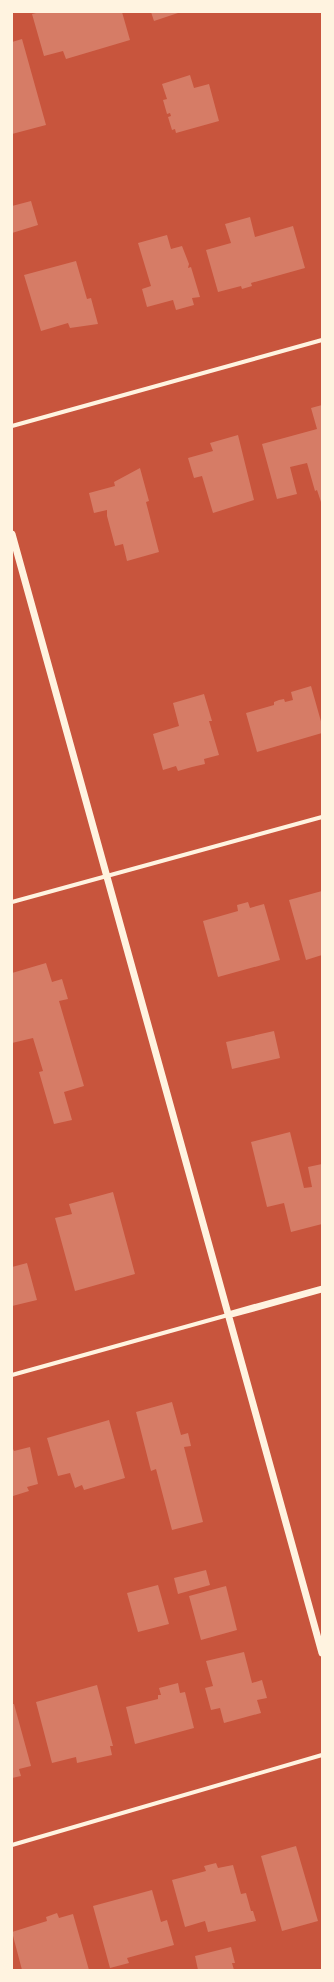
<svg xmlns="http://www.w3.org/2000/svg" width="334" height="1982" font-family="Arial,sans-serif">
  <rect width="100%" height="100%" fill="#c8553d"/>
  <!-- building -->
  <path fill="#d67c66" d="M40,12h82l8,28 -64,19 -3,-8 -19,5 -12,-42z
    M151,12h30l-27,9z
    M22,39l24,86 -34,9v-92z
    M190,75l4,13 15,-4 10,37 -43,12 -1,-4 -3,1 -4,-13 3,-1 -1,-3 -3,1 -4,-14 4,-1 -5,-15z
    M31,201l7,24 -26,8v-27z
    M250,217l5,20 38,-11 12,42 -54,15 1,3 -10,3 -1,-3 -23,6 -12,-42 25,-7 -6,-19z
    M167,235l4,14 11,-3 7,18 -1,4 3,-1 9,30 -8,1 2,7 -18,5 -3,-10 -26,7 -5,-18 9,-3 -13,-43z
    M76,261l11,38 4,-1 7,26 -28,4 -2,-5 -27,8 -17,-56z
    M322,405v100l-5,-15 -2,1 -8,-28 -17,4 7,27 -20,5 -15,-55 55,-15 -6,-21z
    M238,435l16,65 -41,13 -11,-37 -8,2 -6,-20 25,-7 -3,-8z
    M140,468l9,33 -3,1 13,50 -32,9 -4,-17 -8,2 -8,-30v-6l-13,3 -5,-20 26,-7 -1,-4z
    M311,686l11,39v8l-65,19 -11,-39 28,-8v-3l5,-2 5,-1 1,3 8,-2 -2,-8z
    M204,694l8,27h-3l10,34 -15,4 1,5 -13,3 -14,4 -2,-5 -13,4 -10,-36 26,-8 -6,-23z
    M322,891v64l-16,5 -17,-60z
    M248,902l2,6 14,-4 16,56 -62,17 -15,-56 35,-10 -1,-6z
    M46,963l6,19 10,-3 6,20 -9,2 25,85 -20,6 8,28 -18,4 -15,-52 4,-1 -10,-33 -21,5v-70z
    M274,1031l6,27 -48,11 -6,-27z
    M290,1132l14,56 8,-1 -4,-20 14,-3v60l-31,8 -7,-29 -17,4 -16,-65z
    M113,1192l22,82 -60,17 -20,-73 17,-4 -3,-10z
    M27,1263l10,37 -25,6v-39z
    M172,1402l9,33 7,-2 3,13 -7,1 19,75 -31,8 -16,-61 -5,2 -15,-59z
    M109,1420l16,58 -41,12 -2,-5 -7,3 -5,-15 -12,3 -11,-38z
    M12,1447l2,4 16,-4 8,37 -11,3 2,4 -16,5z
    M206,1570l4,15 -32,9 -4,-16z
    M158,1585l11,39 -31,8 -11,-39z
    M226,1586l11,44 -36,10 -12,-44z
    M244,1652l8,31 10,-3 5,18 -10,2 4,13 -37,10 -4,-15 -9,2 -6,-22 8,-2 -7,-25z
    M178,1683l2,10 5,-1 9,36 -59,16 -9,-37 32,-8v-4h3l-2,-7z
    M97,1685l16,61h-3l2,9 -35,8 -1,-6 -24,6 -16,-61z
    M12,1704h2l17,62 -12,3 2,7 -9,2z
    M296,1846l22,75 -36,10 -21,-75z
    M216,1863l2,5 15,-3 8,29 5,-1 5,18h2l3,10 -48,11 -3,-11 -20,6 -13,-47 34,-9 -2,-5z
    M152,1890l9,32 6,-2 7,25 -47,13 2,5 -19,5 -17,-62z
    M57,1913l2,5 14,-4 16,56h-67l-10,-38 35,-11 -1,-4z
    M231,1947l4,16h-3l2,7h-36l-3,-14z"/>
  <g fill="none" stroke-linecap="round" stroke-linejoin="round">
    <!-- minor -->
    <path stroke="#fff3e0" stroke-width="4" d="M12,426l310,-86
      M12,902l310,-85
      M12,1375l216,-60
      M12,1845l310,-90"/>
    <!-- tertiary -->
    <path stroke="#fff3e0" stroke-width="7" d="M12,534l310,1119
      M228,1315l94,-26"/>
  </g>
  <!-- border -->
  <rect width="334" height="1982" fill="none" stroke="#fff3e0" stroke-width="26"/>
</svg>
